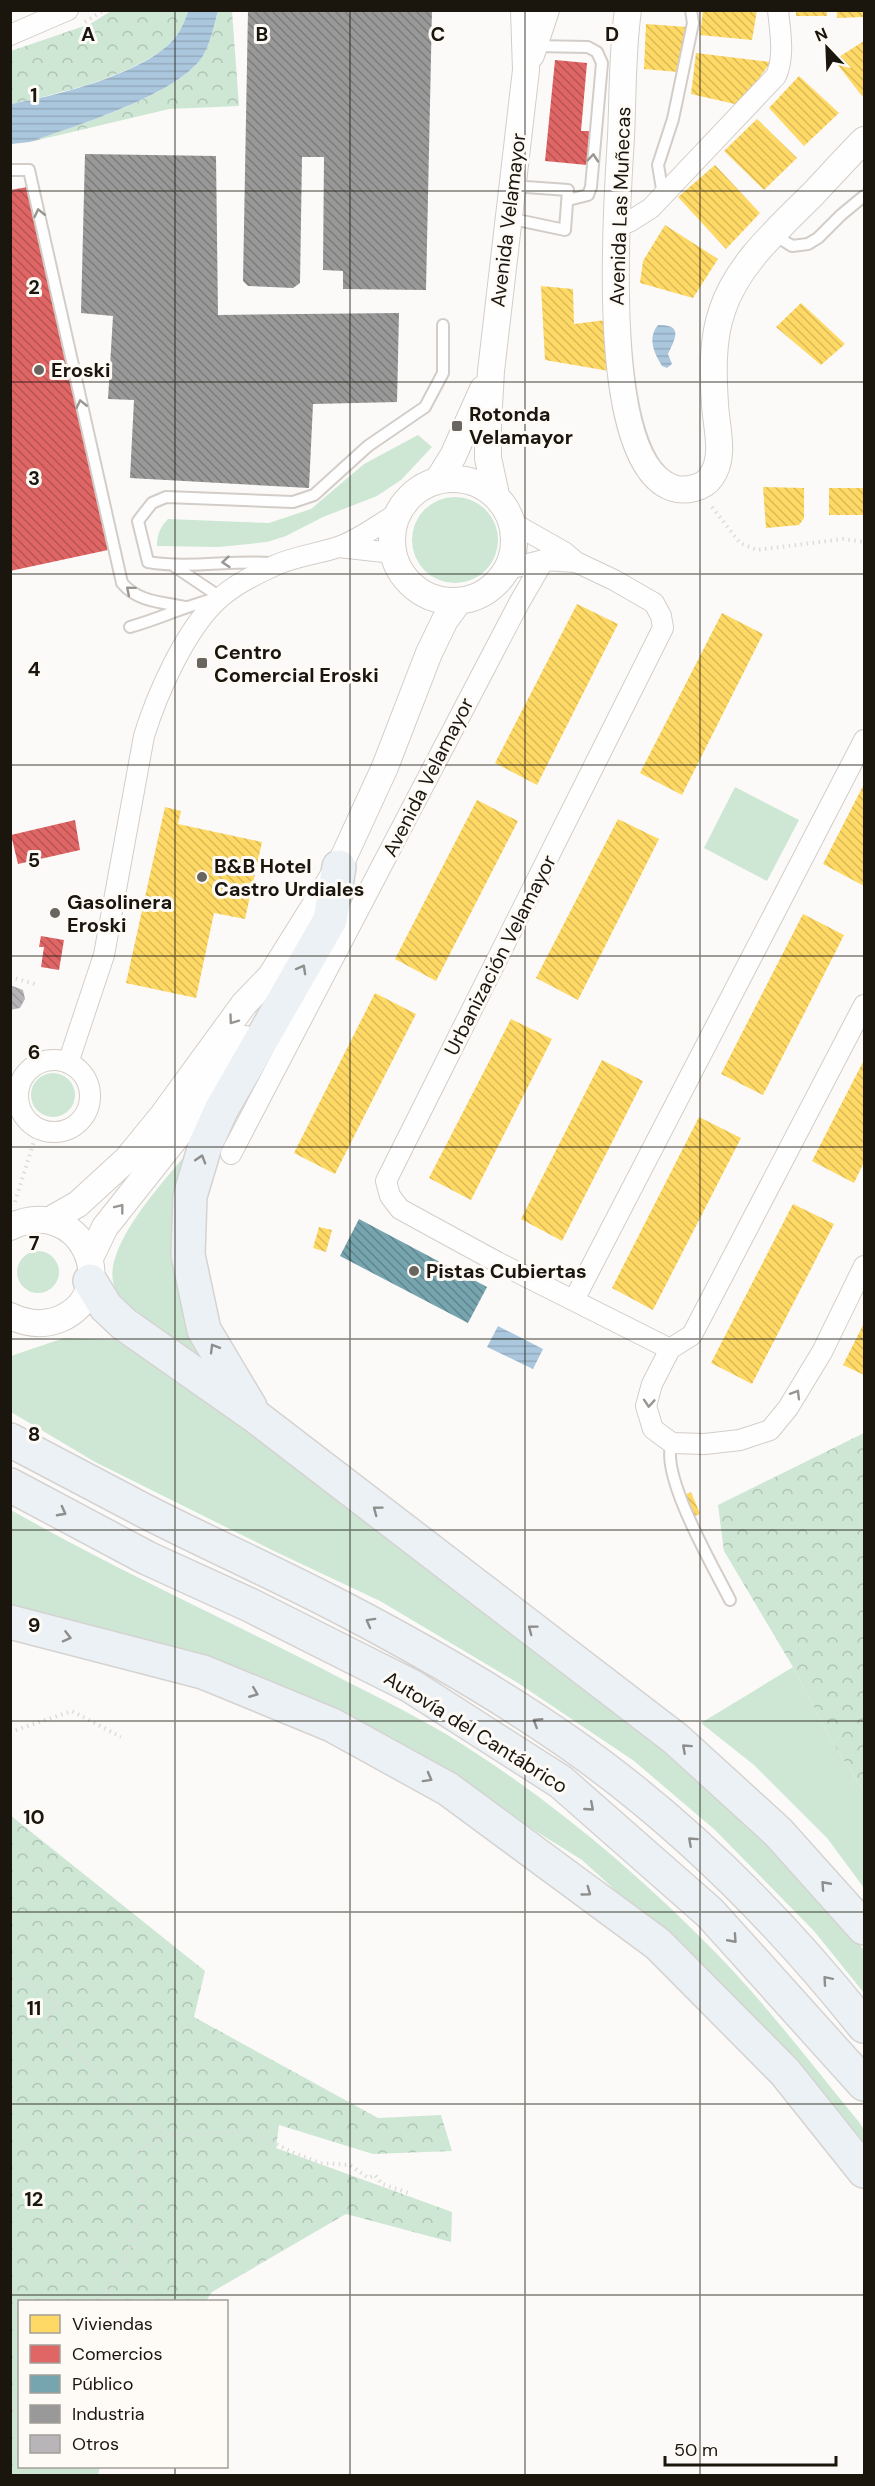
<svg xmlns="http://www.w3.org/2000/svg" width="875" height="2486" font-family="'DM Sans',sans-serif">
  <defs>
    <pattern id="forest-crowns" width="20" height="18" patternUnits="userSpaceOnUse" patternTransform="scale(1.5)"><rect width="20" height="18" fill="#cde7d4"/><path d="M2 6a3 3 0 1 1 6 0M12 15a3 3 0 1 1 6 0" fill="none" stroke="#afc5b5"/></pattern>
    <pattern id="water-rules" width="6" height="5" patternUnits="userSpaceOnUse" patternTransform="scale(1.5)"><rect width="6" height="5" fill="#abc7de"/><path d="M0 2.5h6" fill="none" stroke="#93aabd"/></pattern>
    <pattern id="homes-back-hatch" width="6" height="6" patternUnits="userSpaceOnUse" patternTransform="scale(1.5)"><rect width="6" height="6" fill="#ffd966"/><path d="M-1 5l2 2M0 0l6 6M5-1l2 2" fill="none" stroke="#dab957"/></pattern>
    <pattern id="shops-back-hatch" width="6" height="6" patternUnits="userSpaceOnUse" patternTransform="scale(1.5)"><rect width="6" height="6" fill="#e06666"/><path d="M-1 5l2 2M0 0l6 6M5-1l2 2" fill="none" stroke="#b55352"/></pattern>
    <pattern id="public-back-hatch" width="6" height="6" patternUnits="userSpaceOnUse" patternTransform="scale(1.5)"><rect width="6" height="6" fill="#76a5af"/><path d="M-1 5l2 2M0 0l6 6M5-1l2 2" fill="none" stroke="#60858d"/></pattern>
    <pattern id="industry-back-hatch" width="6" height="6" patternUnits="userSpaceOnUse" patternTransform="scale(1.5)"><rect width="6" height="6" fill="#999"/><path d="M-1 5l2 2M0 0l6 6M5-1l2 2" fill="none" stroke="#7c7c7b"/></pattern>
    <pattern id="building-back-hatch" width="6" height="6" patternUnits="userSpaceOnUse" patternTransform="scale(1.5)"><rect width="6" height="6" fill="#b8b5b8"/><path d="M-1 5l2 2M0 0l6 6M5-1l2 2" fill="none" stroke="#9e9b9d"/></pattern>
  </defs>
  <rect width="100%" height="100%" fill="#fcfaf8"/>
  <!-- green -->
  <path fill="#cde7d4" d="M418,435l14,12 -31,33 -24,16 -54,21 -37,19 -19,6 -48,5 -62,-1c0,-11 3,-19 11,-27l101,4 42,-14 53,-45z
    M412 540a43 43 0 1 1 86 0a43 43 0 1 1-86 0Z
    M735,787l64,33 -32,61 -63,-33z
    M31 1095a22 22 0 1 1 44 0a22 22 0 1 1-44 0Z
    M193,1146l18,223 -73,-49 3,-6c-8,-6 -18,-12 -24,-22 -24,-38 52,-116 76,-146z
    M17 1272a21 21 0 1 1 42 0a21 21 0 1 1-42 0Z
    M64,1338l51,2 87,50 356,265 222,196 84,99v43l-50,-62 -99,-101 -81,-69 -116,-78 -138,-82 -104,-49 -181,-90 -84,-50v-56z
    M11,1510c100,57 205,105 308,157 42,22 86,43 127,67 99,61 188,135 269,218 52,53 97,113 144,170l5,8v30l-158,-187 -124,-113 -171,-107 -400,-141z
    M793,1667l38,73 33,52v96l-37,-50 -73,-73 -53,-42z"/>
  <!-- forest -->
  <path fill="url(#forest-crowns)" d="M111,11h78c-3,6 -6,15 -10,21 -25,40 -124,63 -168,72v-53l79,-27z
    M218,11h14l7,95 -70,3 -139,33c45,-17 150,-46 174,-88 7,-13 10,-29 14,-43z
    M864,1433v359l-33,-52 -38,-73 -69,-116 -6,-46z
    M10,1815l195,156 -11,46 184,101 63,-3 11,36 -79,3 -94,-29 -3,23 176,64 -1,30 -105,-28 -134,78 -6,9 -186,1v164l80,1 -2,8h-87z"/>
  <!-- water -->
  <path fill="url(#water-rules)" d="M189,10l29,1c-4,14 -7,30 -14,43 -22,40 -130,72 -174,88l-19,2v-40c44,-8 144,-32 168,-72 4,-6 7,-15 10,-22z
    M658,325c26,-1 17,14 10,29l4,10 -5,4 -5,-2c-8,-13 -15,-28 -4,-41z
    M498,1326l45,23 -10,20 -46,-22z"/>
  <!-- homes -->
  <path fill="url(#homes-back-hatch)" d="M703,10h54l-5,30 -52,-5z
    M796,10h31v6h-31z
    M837,10h27v7l-27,1z
    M646,24l41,3 -9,45 -34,-3z
    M864,41v53l-2,2 -28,-36z
    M696,53l75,9 -32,43 -48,-11z
    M799,76l40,37 -35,33 -35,-38z
    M757,119l40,39 -33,32 -40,-39z
    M715,165l45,48 -34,36 -48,-52z
    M665,225l53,34 -25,39 -53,-15 3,-22z
    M541,286l32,3 1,35 32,-4 3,51 -64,-11z
    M801,303l44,41 -24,21 -45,-38z
    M763,487l41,1v30l-5,7 -33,3z
    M829,488h35v27h-35z
    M577,604l41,20 -81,161 -42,-22z
    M722,613l41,21 -81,161 -42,-22z
    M864,784v102l-41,-22z
    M477,800l41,21 -82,160 -41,-22z
    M165,807l16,4 -3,13 84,18 -17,77 -31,-6 -18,85 -70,-15z
    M618,819l41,20 -81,161 -42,-22z
    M803,914l41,21 -81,160 -42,-21z
    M375,993l41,21 -81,160 -41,-21z
    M511,1019l41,20 -81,161 -42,-22z
    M602,1060l41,21 -81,160 -41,-22z
    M864,1060v102l-10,21 -42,-22z
    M699,1117l42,21 -88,172 -41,-22z
    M793,1204l41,20 -82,160 -41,-21z
    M319,1227l13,3 -6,22 -13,-4z
    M864,1323v52l-21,-10z
    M691,1492l9,22 -8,3 -8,-22z"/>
  <!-- shops -->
  <path fill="url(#shops-back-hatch)" d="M555,60l32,3 -6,68h9l-3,34 -42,-4z
    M28,187l80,363 -98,21v-381z
    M75,820l5,30 -62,14 -7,-29z
    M41,936l23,4 -5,30 -18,-3 3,-20h-5z"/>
  <!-- public -->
  <path fill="url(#public-back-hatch)" d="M359,1219l128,68 -19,36 -128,-67z"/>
  <!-- industry -->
  <path fill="url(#industry-back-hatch)" d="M248,10h184l-6,280 -83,-1v-18l-20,-1 1,-113h-22l-2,126 -7,5 -45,-2 -5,-5z
    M85,154l131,2 2,159 181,-2 -2,89 -84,2 -4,84 -179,-10 4,-78 -26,-1 5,-83 -32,-3z"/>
  <!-- building -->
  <path fill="url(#building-back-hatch)" d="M10,985l13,5 2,9 -5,9 -10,2z"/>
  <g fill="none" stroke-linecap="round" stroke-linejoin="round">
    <defs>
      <path id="service" d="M534,46l54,1 9,5 5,11 -11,124 -3,8 -20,5
        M10,170h19l93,413c16,19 39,19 63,24
        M663,195l-5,-30 15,-46 20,-96 -2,-13
        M508,218l57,12 3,-40 -56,-4
        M773,234l19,12 16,-2 10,-6 23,-23 23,-19
        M272,563c-42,-3 -83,6 -124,-1l-10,-41 14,-18 14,-6 127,5 21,-7 54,-49 57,-39 18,-34v-48
        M174,566l46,31
        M130,627c29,-8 55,-21 84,-28
        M672,1443c-13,31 42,125 58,157"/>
      <path id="minor" d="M10,35l58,-25
        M616,225l13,-3 22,-14 125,-132c9,-20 4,-45 2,-66
        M513,523l51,29 12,10
        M339,547l54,6
        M508,569l36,-9 32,2 38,18 40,23 7,13 2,12 -277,553 4,15 10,13 97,53 173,87 22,-14 172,-330
        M18 1096a36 36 0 1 1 72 0a36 36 0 1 1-72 0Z
        M68,1063l36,-108 40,-219c13,-42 42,-109 77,-139 15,-13 37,-24 55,-32 20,-9 42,-11 62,-18 21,-7 41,-23 60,-34
        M231,1154l288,-551 25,-43
        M574,1300l290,-560
        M670,1349l-18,35 -6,22 7,23 19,14 33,1 35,-4 30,-10 18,-22 34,-56 42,-86"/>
      <path id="tertiary" d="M628,10c-6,42 -5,85 -7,127 -4,66 -24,326 52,351 12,4 31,0 38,-11 15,-20 5,-50 4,-73 -2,-30 -3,-64 7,-93 15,-47 57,-83 91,-117 17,-18 34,-37 51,-54
        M531,55l15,-45
        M392 540a61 61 0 1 1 122 0a61 61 0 1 1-122 0Z
        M438,480l15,-24 30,-67
        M496,495l-8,-37v-34l3,-53 35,-301 -2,-60
        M50,1220l28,-16 49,-45 36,-44 81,-111 27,-28 68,-109 46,-100 44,-114 16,-33 14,-19
        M10,1227c71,-34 114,64 50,92 -17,7 -33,5 -50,-3
        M90,1258l15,-31 95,-120 45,-68"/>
      <path id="motorway" d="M90,1281l16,26 18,17 131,92 421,323 102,93 86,96
        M250,1407l-46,-77 -16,-75 2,-59 15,-50 16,-36 109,-190 9,-53
        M10,1440c44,23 87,46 131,69 68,35 139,66 207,102 74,39 148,81 217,129 114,79 213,178 299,286
        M10,1485l137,73 105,48 159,80 150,96 149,131 154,171
        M10,1622l193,50 129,53 116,64 210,155 127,128 79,99"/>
    </defs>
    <!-- service casing -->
    <use href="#service" stroke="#d2cdc8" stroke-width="14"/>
    <!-- minor casing -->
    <use href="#minor" stroke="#d2cdc8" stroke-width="22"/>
    <!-- tertiary casing -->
    <use href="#tertiary" stroke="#d2cdc8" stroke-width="28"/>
    <!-- motorway casing -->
    <use href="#motorway" stroke="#d5d3d1" stroke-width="36"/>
    <!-- path -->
    <path stroke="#dddcdb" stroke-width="4" stroke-dasharray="1.5 4.5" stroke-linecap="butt" d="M85,22l19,-12
      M712,507l28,36 17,7 86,-11 21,3
      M10,977l25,7
      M15,1202l23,-74
      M10,1732l62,-21 49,26
      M10,1981l19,4 30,20 -12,15 77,81 44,34 82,-4 42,21 28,11 30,2 18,13 7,-3 7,9 27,9
      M104,2302c11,-30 38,-70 39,-100 0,-16 -12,-30 -6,-46 5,-11 20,-16 30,-20
      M10,2414l10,-14"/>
    <!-- service -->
    <use href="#service" stroke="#fffefe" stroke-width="10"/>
    <!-- minor -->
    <use href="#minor" stroke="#fffefe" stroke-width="20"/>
    <!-- tertiary -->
    <use href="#tertiary" stroke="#fffefe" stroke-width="26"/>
    <!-- motorway -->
    <use href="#motorway" stroke="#ecf1f5" stroke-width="33"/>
  </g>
  <!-- one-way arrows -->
  <defs><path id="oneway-chevron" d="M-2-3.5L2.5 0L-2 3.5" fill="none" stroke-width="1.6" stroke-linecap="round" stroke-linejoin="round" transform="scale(1.5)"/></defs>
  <g stroke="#989592">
    <use href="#oneway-chevron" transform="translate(593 158) rotate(-85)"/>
    <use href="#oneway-chevron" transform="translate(39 213) rotate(-103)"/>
    <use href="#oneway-chevron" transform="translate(81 404) rotate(-103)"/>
    <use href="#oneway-chevron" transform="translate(226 562) rotate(175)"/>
    <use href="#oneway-chevron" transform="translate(130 590) rotate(-140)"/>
    <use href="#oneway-chevron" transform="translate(233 1020) rotate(126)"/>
    <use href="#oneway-chevron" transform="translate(120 1208) rotate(-52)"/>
    <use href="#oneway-chevron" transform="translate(796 1394) rotate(-59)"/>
    <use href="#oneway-chevron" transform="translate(649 1403) rotate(94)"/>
  </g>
  <g stroke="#8e8e8d">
    <use href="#oneway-chevron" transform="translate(302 969) rotate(-61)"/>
    <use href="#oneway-chevron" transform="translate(201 1159) rotate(-73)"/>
    <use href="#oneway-chevron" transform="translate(214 1348) rotate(-121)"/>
    <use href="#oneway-chevron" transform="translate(377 1510) rotate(-143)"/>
    <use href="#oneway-chevron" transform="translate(62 1512) rotate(28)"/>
    <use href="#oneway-chevron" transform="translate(370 1622) rotate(-151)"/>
    <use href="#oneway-chevron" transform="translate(532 1629) rotate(-143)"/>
    <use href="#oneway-chevron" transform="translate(67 1637) rotate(14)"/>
    <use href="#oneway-chevron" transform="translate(254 1693) rotate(22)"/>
    <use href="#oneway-chevron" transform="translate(537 1722) rotate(-148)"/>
    <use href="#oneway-chevron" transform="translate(686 1748) rotate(-138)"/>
    <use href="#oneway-chevron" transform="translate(428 1778) rotate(29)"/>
    <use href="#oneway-chevron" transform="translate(590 1807) rotate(41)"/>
    <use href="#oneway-chevron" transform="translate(692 1841) rotate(-138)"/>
    <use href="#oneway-chevron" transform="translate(825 1885) rotate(-132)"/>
    <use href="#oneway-chevron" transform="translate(587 1892) rotate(36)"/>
    <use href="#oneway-chevron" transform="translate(733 1939) rotate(48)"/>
    <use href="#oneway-chevron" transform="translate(827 1980) rotate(-131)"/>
  </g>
  <!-- grid -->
  <path fill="none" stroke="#1a150d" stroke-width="1.5" stroke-opacity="0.55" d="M175,10v2292M350,10v2466M525,10v2466M700,10v2466M10,191h854M10,382h854M10,574h854M10,765h854M10,956h854M10,1147h854M10,1339h854M10,1530h854M10,1721h854M10,1912h854M10,2104h854M10,2295h854M175,2466v10"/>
  <!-- markers -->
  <g fill="#69655f" stroke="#fefbf6" stroke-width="2">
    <circle cx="39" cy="370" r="6"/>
    <rect x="451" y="420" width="12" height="12" rx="3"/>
    <rect x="196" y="657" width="12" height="12" rx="3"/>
    <circle cx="202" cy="877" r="6"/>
    <circle cx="55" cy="913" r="6"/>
    <circle cx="414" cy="1271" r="6"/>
  </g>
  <g text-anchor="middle" stroke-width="6" stroke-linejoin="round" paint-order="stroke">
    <!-- street labels -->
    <g font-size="20" fill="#1a150d" stroke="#fefbf6">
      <text transform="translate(620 206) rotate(-88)" y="7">Avenida Las Muñecas</text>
      <text transform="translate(508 220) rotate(-83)" y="7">Avenida Velamayor</text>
      <text transform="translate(428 777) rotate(-63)" y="7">Avenida Velamayor</text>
      <text transform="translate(500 955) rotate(-63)" y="7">Urbanización Velamayor</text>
      <text transform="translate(476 1732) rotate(32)" y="7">Autovía del Cantábrico</text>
    </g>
    <!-- poi labels -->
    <g font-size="20" font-weight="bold" fill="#1a150d" stroke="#fefbf6" text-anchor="start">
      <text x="51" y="377">Eroski</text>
      <text x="469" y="421">Rotonda<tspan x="469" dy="23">Velamayor</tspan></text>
      <text x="214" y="659">Centro<tspan x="214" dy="23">Comercial Eroski</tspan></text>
      <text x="214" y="873">B&amp;B Hotel<tspan x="214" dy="23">Castro Urdiales</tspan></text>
      <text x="67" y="909">Gasolinera<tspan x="67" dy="23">Eroski</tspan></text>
      <text x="426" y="1278">Pistas Cubiertas</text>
    </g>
  </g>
  <g font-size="20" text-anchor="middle" font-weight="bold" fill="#1a150d" stroke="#fefbf6" stroke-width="6" stroke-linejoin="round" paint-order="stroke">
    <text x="88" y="41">A</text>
    <text x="262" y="41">B</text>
    <text x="438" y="41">C</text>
    <text x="612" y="41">D</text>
    <text x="34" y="102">1</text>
    <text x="34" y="294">2</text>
    <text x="34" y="485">3</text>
    <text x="34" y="676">4</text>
    <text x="34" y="867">5</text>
    <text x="34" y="1059">6</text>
    <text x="34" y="1250">7</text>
    <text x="34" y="1441">8</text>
    <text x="34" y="1632">9</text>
    <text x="34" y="1824">10</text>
    <text x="34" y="2015">11</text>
    <text x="34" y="2206">12</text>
  </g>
  <!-- border -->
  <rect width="875" height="2486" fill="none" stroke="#1a150d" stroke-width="24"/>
  <!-- legend -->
  <rect x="18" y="2300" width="210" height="168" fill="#fefbf6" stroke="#a39f99" stroke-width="1.5"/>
  <rect x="30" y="2315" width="30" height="18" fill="#ffd966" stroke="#a39f99" stroke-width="1.5"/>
  <text x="72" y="2330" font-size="18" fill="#1a150d">Viviendas</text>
  <rect x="30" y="2345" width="30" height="18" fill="#e06666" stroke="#a39f99" stroke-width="1.5"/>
  <text x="72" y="2360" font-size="18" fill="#1a150d">Comercios</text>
  <rect x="30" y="2375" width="30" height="18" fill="#76a5af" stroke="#a39f99" stroke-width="1.5"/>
  <text x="72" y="2390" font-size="18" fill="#1a150d">Público</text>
  <rect x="30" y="2405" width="30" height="18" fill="#999999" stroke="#a39f99" stroke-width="1.5"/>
  <text x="72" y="2420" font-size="18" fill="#1a150d">Industria</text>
  <rect x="30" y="2435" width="30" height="18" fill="#b8b5b8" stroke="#a39f99" stroke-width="1.5"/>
  <text x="72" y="2450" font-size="18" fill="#1a150d">Otros</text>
  <!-- north arrow -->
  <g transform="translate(827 48) rotate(337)" stroke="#fefbf6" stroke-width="4.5" paint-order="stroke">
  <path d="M0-4.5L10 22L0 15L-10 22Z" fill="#1a150d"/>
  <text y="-9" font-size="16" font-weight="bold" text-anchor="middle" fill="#1a150d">N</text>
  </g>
  <!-- scale -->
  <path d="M665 2456v9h171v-9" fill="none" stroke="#1a150d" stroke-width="3"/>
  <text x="674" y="2456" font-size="18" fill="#1a150d" stroke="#fefbf6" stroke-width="4.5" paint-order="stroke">50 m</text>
</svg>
